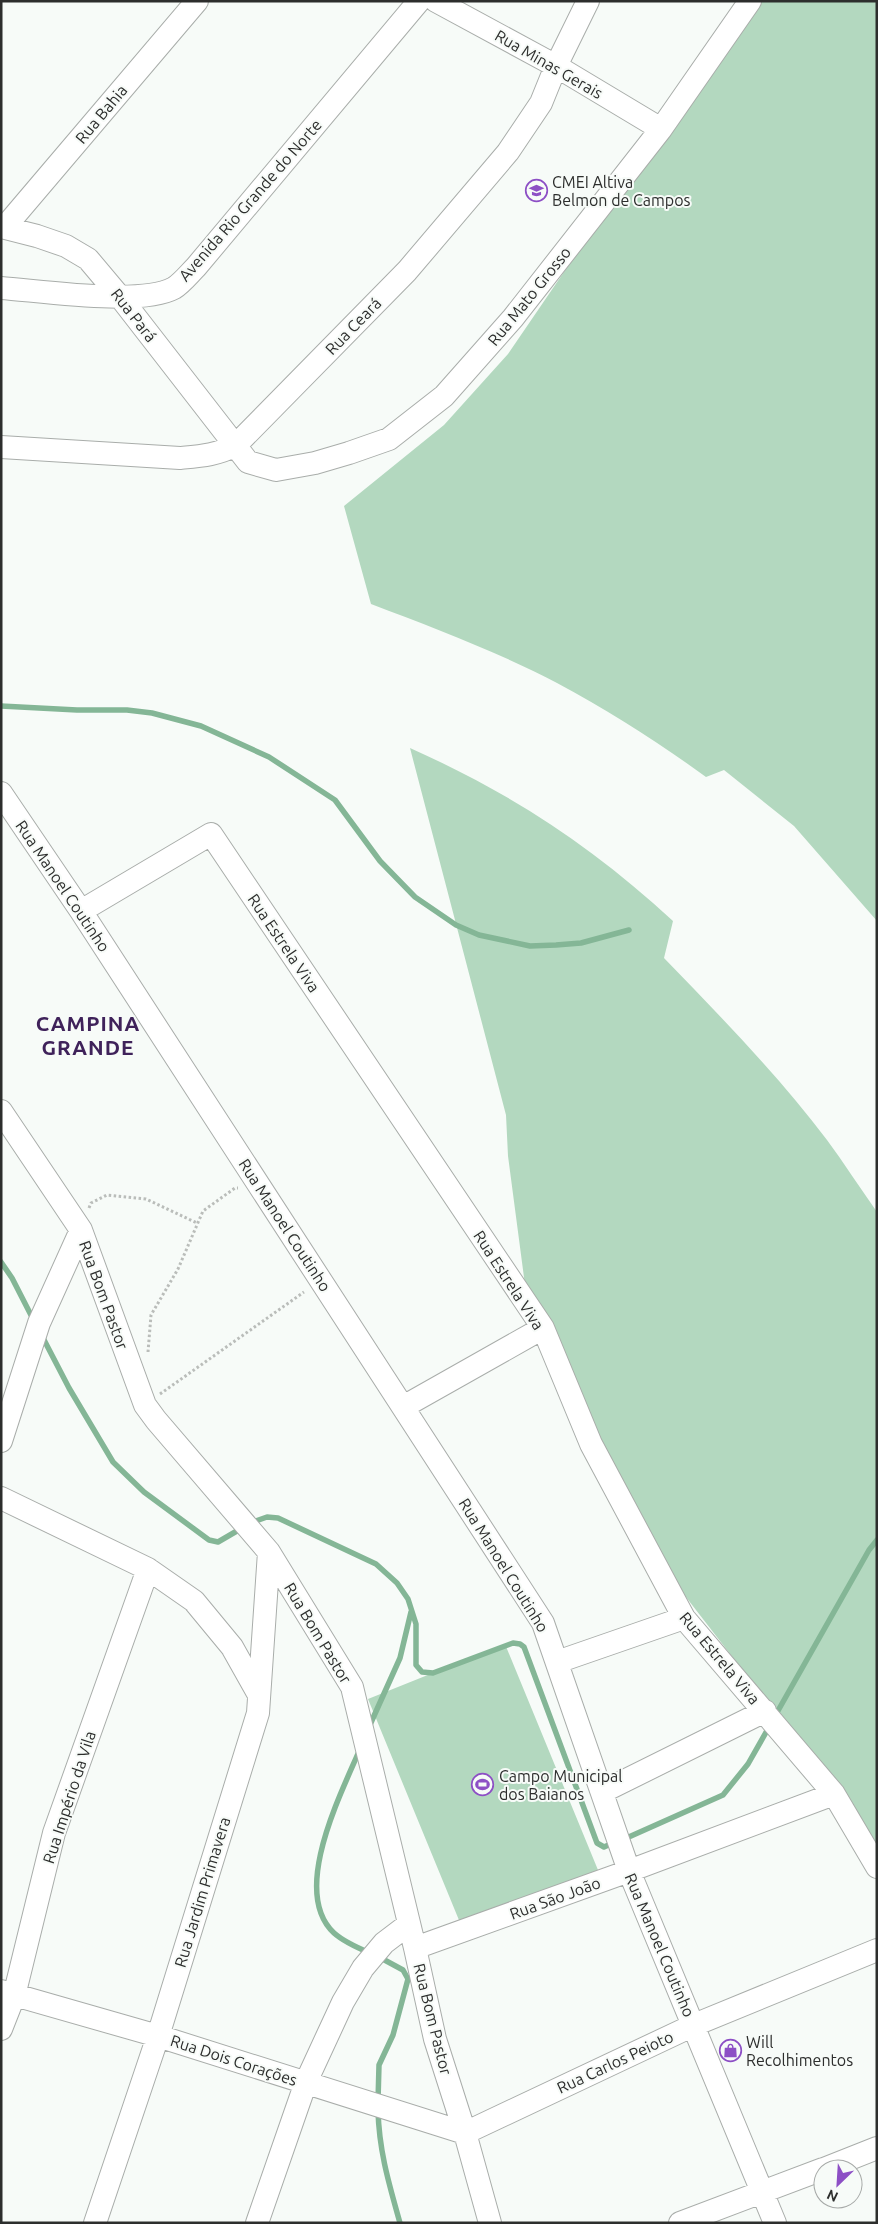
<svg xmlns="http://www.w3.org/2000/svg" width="878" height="2224" font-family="Ubuntu,sans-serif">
  <rect width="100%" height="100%" fill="#f7fbf8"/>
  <!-- green -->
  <path fill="#b3d8bf" d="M749,1h128v920l-83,-95 -70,-56 -18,7c-48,-35 -97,-66 -149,-94 -59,-31 -123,-55 -186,-79l-27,-98 100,-81 64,-71z
    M410,748c101,45 182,98 263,173l-9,37c56,58 114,117 163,182 17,23 33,48 50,72v640l-50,-73 -162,-209 -140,-285 -17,-129 -2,-41z
    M505,1644l93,226 -137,55 -93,-226z"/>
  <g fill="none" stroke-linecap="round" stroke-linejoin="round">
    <!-- stream -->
    <path stroke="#84b696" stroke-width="5.5" d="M1,706l76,4h50l25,3 49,13 68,31 66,43 45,61 35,36 41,28 23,10 51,11 26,-1 25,-2 48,-13
      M1,1262l11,16 21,41
      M42,1336l27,52 44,74 31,30 65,48 9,2 24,-14
      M250,1523l17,-6 11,1 98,46 21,19 11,16 8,25v41l6,7 11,1 80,-30 7,1 4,3 73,196 7,4 9,-4
      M775,1716l94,-166 8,-10
      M369,1727l31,-69 11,-46
      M360,1749c-19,45 -70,143 -26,184 10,9 24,15 36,20
      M622,1840l101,-45 25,-31 21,-37
      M378,2101l1,-36 14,-30 15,-56 -5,-9 -24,-13
      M378,2110c1,41 11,74 22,113"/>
    <defs>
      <path id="minor" d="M436,1l120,65 105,63
        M1,227l36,9 29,10 22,13 32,38 128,165 28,8 39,-7 34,-10 40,-14 55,-43 69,-78 148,-189 89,-128
        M5,227l192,-226
        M1,288c41,3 140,18 173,0 8,-5 15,-14 22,-21l223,-266
        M1,447l179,11c21,-2 37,-3 56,-13l171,-174 101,-119 33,-49 15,-37 32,-65
        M1,793l80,118 462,712 86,248 146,352
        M81,911l130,-77 332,494 48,116 93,174 150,176 43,73
        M1,1111l80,119 64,175 11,15 113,132 83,135 63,261 20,91 30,94 25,90
        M403,1407l140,-79
        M1,1441l38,-118 42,-93
        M1,1498l147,71 46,32 38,46 27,48
        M557,1662l127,-44
        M602,1792l163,-81
        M415,1948l214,-77 205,-77
        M1,1991l157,45 307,97
        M1,2029l13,-33 40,-163 94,-264
        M465,2133l229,-108 183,-75
        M824,2169l53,-21
        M95,2223l63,-187 100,-323 11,-161
        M257,2223l49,-141 37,-80 20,-34 21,-25 25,-19
        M680,2223l143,-54"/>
    </defs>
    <!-- minor casing -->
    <use href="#minor" stroke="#a9adaa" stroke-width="24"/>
    <!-- path -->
    <path stroke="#babdba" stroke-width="3" stroke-dasharray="2.5 2.5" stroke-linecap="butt" d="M89,1208l2,-5 16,-8 39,4 51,24
      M148,1352l3,-37 27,-46 25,-58 32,-23h3
      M160,1394l144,-102"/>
    <!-- minor -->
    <use href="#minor" stroke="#fff" stroke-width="22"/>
  </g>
  <!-- icons -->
  <defs>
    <symbol id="school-ring" viewBox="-11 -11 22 22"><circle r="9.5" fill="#f7fbf8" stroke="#8d4fc5" stroke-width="1.5"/><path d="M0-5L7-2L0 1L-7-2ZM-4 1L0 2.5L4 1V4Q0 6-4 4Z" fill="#8d4fc5"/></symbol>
    <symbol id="stadium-ring" viewBox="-11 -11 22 22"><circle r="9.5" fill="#f7fbf8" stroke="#8d4fc5" stroke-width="1.5"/><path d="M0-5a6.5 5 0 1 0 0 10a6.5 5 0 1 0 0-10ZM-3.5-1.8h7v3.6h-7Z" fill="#8d4fc5"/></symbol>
    <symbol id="shop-ring" viewBox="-11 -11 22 22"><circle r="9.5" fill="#f7fbf8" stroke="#8d4fc5" stroke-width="1.5"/><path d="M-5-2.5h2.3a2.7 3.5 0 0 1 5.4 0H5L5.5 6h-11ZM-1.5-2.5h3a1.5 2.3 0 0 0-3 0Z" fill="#8d4fc5"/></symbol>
  </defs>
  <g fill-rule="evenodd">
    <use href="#school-ring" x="524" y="178" width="25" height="25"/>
    <use href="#stadium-ring" x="470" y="1772" width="25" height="25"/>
    <use href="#shop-ring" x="718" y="2038" width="25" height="25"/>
  </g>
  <g text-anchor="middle" stroke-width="4" stroke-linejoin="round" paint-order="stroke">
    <!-- street labels -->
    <g font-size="16" fill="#2d2e2d" stroke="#f7fbf8">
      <text transform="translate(549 64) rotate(30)" y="6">Rua Minas Gerais</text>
      <text transform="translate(101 114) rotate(-50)" y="6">Rua Bahia</text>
      <text transform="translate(250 200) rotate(-49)" y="6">Avenida Rio Grande do Norte</text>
      <text transform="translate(529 296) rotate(-51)" y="6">Rua Mato Grosso</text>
      <text transform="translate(134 315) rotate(52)" y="6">Rua Pará</text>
      <text transform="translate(353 326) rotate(-46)" y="6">Rua Ceará</text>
      <text transform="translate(63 886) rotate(56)" y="6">Rua Manoel Coutinho</text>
      <text transform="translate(284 943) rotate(56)" y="6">Rua Estrela Viva</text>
      <text transform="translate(285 1225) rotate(57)" y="6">Rua Manoel Coutinho</text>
      <text transform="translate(509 1280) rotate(57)" y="6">Rua Estrela Viva</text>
      <text transform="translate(104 1295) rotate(70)" y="6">Rua Bom Pastor</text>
      <text transform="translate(504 1565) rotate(58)" y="6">Rua Manoel Coutinho</text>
      <text transform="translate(318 1633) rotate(59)" y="6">Rua Bom Pastor</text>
      <text transform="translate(720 1658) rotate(50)" y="6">Rua Estrela Viva</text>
      <text transform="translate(69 1797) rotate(-72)" y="6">Rua Império da Vila</text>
      <text transform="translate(202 1892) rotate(-73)" y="6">Rua Jardim Primavera</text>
      <text transform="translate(555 1898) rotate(-20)" y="6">Rua São João</text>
      <text transform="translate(660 1945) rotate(67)" y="6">Rua Manoel Coutinho</text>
      <text transform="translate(433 2019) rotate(76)" y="6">Rua Bom Pastor</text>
      <text transform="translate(234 2060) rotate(18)" y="6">Rua Dois Corações</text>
      <text transform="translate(615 2062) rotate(-25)" y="6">Rua Carlos Peioto</text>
    </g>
    <!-- poi labels -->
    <g font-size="16" fill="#2d2e2d" stroke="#f7fbf8" text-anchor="start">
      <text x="552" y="188">CMEI Altiva<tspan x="552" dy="18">Belmon de Campos</tspan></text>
      <text x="499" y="1782">Campo Municipal<tspan x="499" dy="18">dos Baianos</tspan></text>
      <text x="746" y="2048">Will<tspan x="746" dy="18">Recolhimentos</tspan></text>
    </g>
    <!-- district labels -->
    <g font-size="21" font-weight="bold" letter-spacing="1" fill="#3f225a" stroke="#f7fbf8">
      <text x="88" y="1031">CAMPINA<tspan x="88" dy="24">GRANDE</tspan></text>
    </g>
  </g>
  <!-- border -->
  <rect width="878" height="2224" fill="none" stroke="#2d2e2d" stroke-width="5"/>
  <!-- north arrow -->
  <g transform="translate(838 2184) rotate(205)"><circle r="24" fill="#f7fbf8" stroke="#a6a9a7"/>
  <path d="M0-4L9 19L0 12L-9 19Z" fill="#8d4fc5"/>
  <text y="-8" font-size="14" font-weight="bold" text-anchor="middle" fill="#2d2e2d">N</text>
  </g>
</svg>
